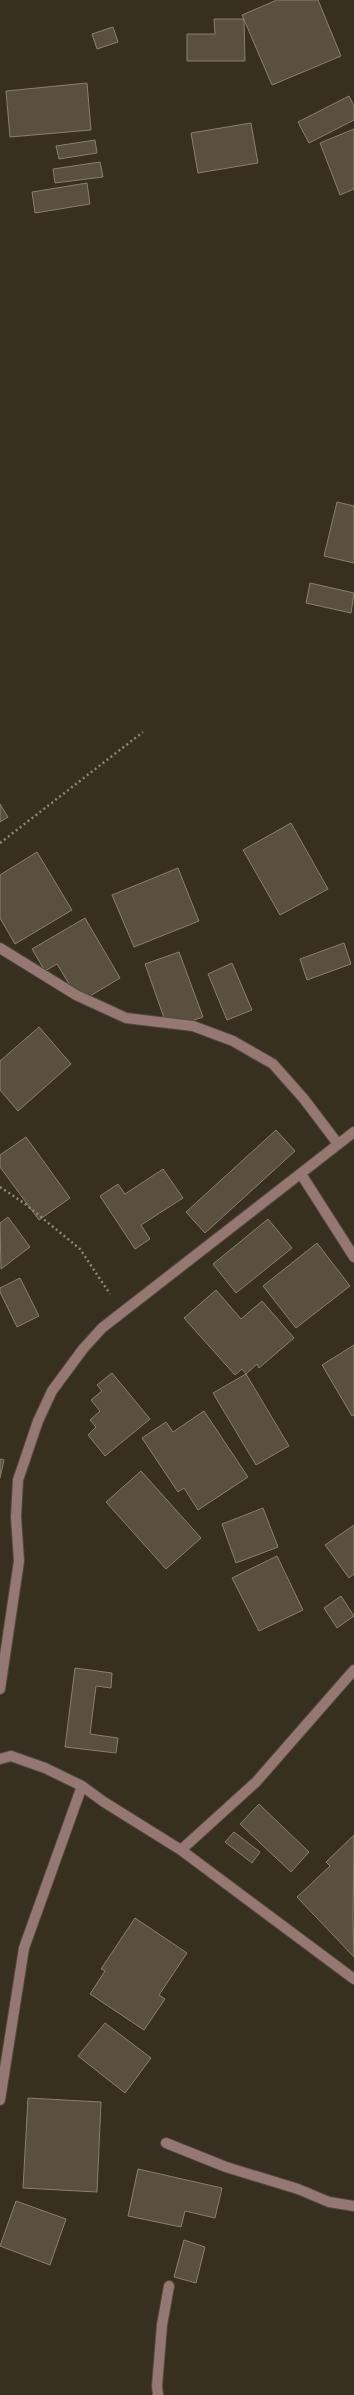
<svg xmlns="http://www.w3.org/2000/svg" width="354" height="2395" font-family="Overpass,sans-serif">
  <rect width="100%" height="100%" fill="#372f1f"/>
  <!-- building -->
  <path fill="#59503f" stroke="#89806d" d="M277,0h41l23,56 -69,29 -30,-70z
    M214,19h30l1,42h-58v-27h28z
    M113,27l5,15 -21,7 -5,-15z
    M87,83l4,47 -81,7 -4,-46z
    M349,96l5,10v14l-45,23 -11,-21z
    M251,123l7,40 -60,10 -7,-40z
    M354,129v60l-14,6 -20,-52z
    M95,140l2,13 -38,6 -3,-13z
    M100,162l3,15 -48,6 -2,-14z
    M87,183l3,21 -55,9 -3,-21z
    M337,502l17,4v57l-30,-7z
    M310,583l44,10 -3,20 -45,-10z
    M0,804l8,13 -8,5z
    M291,823l37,66 -48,26 -37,-65z
    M37,852l35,58 -57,34 -15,-26v-43z
    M178,868l21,53 -65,26 -22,-52z
    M85,918l35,60 -40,24 -23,-38 -12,7 -13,-22z
    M344,943l7,21 -44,16 -7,-21z
    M179,952l24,65 -35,12 -23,-65z
    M232,963l20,47 -25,10 -19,-46z
    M39,1027l32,37 -53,47 -18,-21v-29z
    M276,1130l19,21 -90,82 -19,-21z
    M26,1137l44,61 -31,22 -39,-53v-12z
    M163,1169l20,29 -42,27 9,14 -15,10 -35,-53 18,-12 7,10z
    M8,1217l22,30 -29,22 -1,-46z
    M268,1219l24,29 -56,45 -23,-29z
    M317,1243l33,43 -54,42 -33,-42z
    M20,1278l19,38 -22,11 -17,-35v-4z
    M216,1290l25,29 21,-18 32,37 -35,30 -2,-4 -11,10 -4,-5 -7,6 -51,-57z
    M354,1345v70l-2,1 -30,-51z
    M112,1373l38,46 -45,37 -17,-21 8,-8 -6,-7 10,-9 -9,-11 11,-9 -5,-6z
    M246,1374l43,72 -33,19 -43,-72z
    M204,1411l44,66 -50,33 -14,-22 -6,4 -36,-54 24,-16 7,10z
    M0,1459l4,1 -4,18z
    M141,1471l60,67 -35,31 -60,-67z
    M263,1508l15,39 -42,16 -14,-39z
    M354,1525v49l-5,4 -24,-33z
    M277,1556l26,54 -44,21 -27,-53z
    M341,1596l13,20 -17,12 -13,-20z
    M75,1668l37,5 -1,15 -15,-2 -6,48 28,4 -2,15 -51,-6z
    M259,1804l50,48 -18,20 -51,-48z
    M234,1832l26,20 -8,11 -27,-21z
    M354,1835l-1,84 1,38 -57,-60 33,-31 -4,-4z
    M135,1918l52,35 -28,42 6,4 -21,31 -54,-36 15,-23 -4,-2z
    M105,2023l46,35 -26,35 -47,-37z
    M28,2098l73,4 -4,90 -74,-4z
    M138,2169l84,19 -7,30 -30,-7 -4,16 -53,-11z
    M16,2201l50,18 -16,46 -50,-19z
    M184,2240l21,7 -9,36 -22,-6z"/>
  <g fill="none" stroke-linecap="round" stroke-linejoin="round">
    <defs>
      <path id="minor" d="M0,948l76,47 50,23 67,8 40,15 40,23 31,35 34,45
        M301,1174l53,83
        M0,1689l19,-128 -3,-44 2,-37 20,-59 14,-30 31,-42 19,-21 252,-196
        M0,1759l11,-3 34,12 37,18 22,16 77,48 173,129
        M181,1850l75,-68 98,-112
        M0,2100l24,-152 58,-162
        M166,2143l60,24 72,22 31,13 25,4
        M158,2395l-1,-9 5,-61 7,-39"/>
    </defs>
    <!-- minor casing -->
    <use href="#minor" stroke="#524a3b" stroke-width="12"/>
    <!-- path -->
    <path stroke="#8e877a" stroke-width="2.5" stroke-dasharray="2 3" stroke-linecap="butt" d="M0,843l143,-111
      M0,1187l24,16 56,46 30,45"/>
    <!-- minor -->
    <use href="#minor" stroke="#957873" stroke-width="10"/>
  </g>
</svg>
